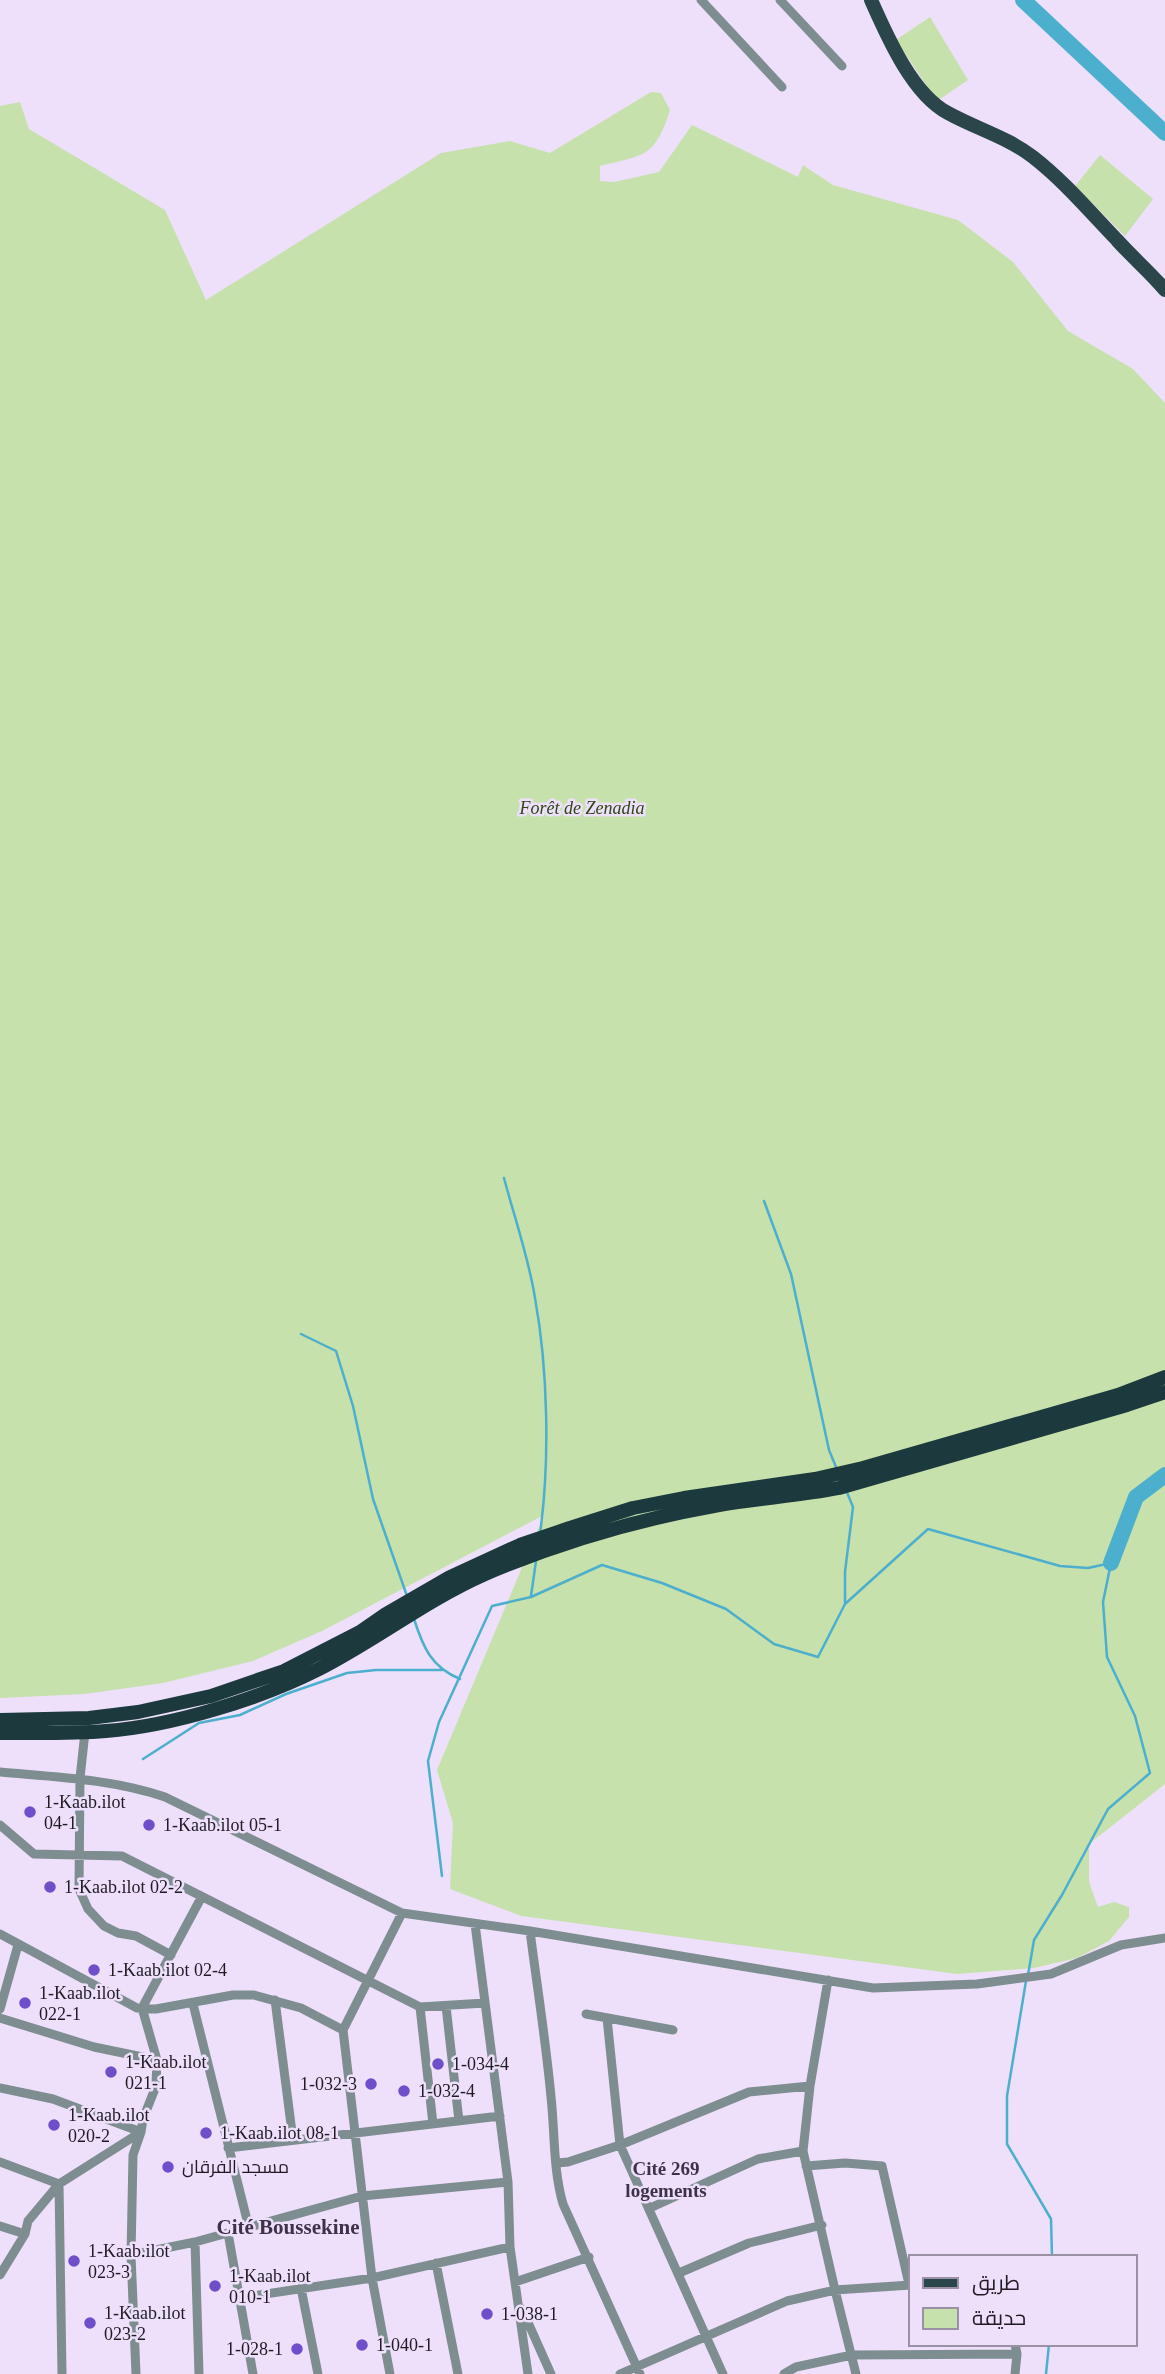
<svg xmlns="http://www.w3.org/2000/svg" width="1165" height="2374" font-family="'Times New Roman',Cairo,serif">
  <rect width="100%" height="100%" fill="#eee0fb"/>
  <!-- green -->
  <path fill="#c6e1ac" d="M930,17l38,63 -31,21 -41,-61z
    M651,92l10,1 9,17c-15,48 -26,45 -70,56v15l14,1 45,-10 33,-47 106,52 5,-12 30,20 125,35 55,42 55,69 65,38 32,34v1381l-76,60v38l9,25 16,-5 15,5v10l-20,24 -32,17 -43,10 -77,6 -436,-58 -71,-27 3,-66 -16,-53 107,-255 -222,116 -69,30 -90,22 -78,11 -85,4v-1592l20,-4 9,27 136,81 41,90 235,-147 69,-12 40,12z
    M1100,155l53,44 -28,37 -50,-50z"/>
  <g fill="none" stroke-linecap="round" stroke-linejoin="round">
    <!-- stream -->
    <path stroke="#4bafcd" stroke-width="2.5" d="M504,1178c10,38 25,81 31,120 13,71 15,164 5,236
      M764,1201l27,73 38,176 7,17
      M301,1334l35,17 17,55 20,93 34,97
      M531,1596l5,-35
      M845,1603v-31l8,-65 -7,-17
      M414,1619c9,28 17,48 46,60
      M143,1759l56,-36 41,-8 46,-21 61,-21 29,-3h66
      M442,1876l-14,-115 11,-39 53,-116 39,-9 71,-32 60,18 64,26 48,35 44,13 27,-53 83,-75 132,37 28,2 23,-5 -8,39 4,55 28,59 15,57 -42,36 -46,86 -28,45 -6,35
      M1026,1981l-19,115v48l44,75 1,38
      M1046,2374l3,-30"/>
    <!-- river -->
    <path stroke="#4bafcd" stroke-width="16" d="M1023,0l142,133
      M1111,1563l25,-66 29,-22"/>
    <!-- minor -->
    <path stroke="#7e8d90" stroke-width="9" d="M701,0l81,87
      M780,0l62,66
      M85,1732l-5,46 -1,111 9,20 16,17 14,7 18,3 35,19
      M0,1772c56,5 112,7 165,25l237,116 128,18 343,57 104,-4 74,-10 70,-29 44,-7
      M0,1825l34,29 88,2 298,151 65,-4
      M475,1924l33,258 2,65 18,127
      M530,1931c7,55 16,111 21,166 4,36 2,73 12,107l77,170
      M0,1934l137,74 19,1 77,-14h21l47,13 42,22
      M828,1980l-18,106 -7,65 32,139 21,84
      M275,2000l18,140
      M193,2004l56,224
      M446,2006l13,115
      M420,2007l13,117
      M0,2009l18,-64
      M586,2014l87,16
      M0,2018l94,29 63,13
      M607,2018l13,127 103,229
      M0,2088l53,11 88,33
      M228,2148l272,-32
      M0,2162l59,22 3,190
      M557,2163l11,-1 52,-17 129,-53 61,-6
      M806,2166l39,-3 37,3 27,118
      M650,2208l108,-49 45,-8
      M0,2226l25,8
      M228,2233l25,141
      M195,2242l4,132
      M131,2255l64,-13 167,-46 146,-14
      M436,2263l22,111
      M679,2273l70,-30 73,-18
      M0,2275l25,-41 3,-13 31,-37 82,-52
      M515,2282l74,-25
      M301,2288l17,86
      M239,2298l133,-20 138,-31
      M522,2309l29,65
      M1015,2344l2,10 -2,20
      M136,2374l-5,-119 2,-100 8,-23 2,-13 13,-33 1,-26 -15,-52 59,-110
      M390,2374l-18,-96 -29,-248 59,-117
      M620,2374l167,-73 48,-11 76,-5
      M784,2374l12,-7 56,-12 165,-1"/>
    <!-- primary -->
    <path stroke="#2b464a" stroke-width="14" d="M871,0c16,36 41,94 77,113 29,16 59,24 85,44 31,24 57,55 84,83 15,17 33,32 48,50"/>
    <!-- trunk -->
    <path stroke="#1c3a3e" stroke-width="14" d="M0,1720l89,-2 49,-6 73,-16 73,-25 76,-39 26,-18 64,-37 70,-32 47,-16 66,-21 51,-10 131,-19 48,-11 255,-73 47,-18
      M0,1733c35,0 71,1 106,-2 66,-5 154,-32 213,-62 57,-29 107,-69 166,-95 73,-31 155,-55 234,-69 40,-7 80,-9 120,-17l288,-83 38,-13"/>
  </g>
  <!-- markers -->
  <g fill="#6f4fc9" stroke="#eee0fb" stroke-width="2.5">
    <circle cx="30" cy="1812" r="7"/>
    <circle cx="149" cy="1825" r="7"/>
    <circle cx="50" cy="1887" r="7"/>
    <circle cx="94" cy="1970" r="7"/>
    <circle cx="25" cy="2003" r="7"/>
    <circle cx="438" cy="2064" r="7"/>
    <circle cx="111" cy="2072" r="7"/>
    <circle cx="371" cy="2084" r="7"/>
    <circle cx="404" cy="2091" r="7"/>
    <circle cx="54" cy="2125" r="7"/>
    <circle cx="206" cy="2133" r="7"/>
    <circle cx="168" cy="2167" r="7"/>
    <circle cx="74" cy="2261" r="7"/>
    <circle cx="215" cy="2286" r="7"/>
    <circle cx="487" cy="2314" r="7"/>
    <circle cx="90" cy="2323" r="7"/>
    <circle cx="362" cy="2345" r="7"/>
    <circle cx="297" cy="2349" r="7"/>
  </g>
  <g text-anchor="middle" stroke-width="5" stroke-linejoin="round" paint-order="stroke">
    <!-- park labels -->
    <g font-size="18" font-style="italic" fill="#2f4514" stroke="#eee0fb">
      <text x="582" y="814">Forêt de Zenadia</text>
    </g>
    <!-- poi labels -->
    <g font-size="18" fill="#1f1a23" stroke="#eee0fb" text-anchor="start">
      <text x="44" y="1808">1-Kaab.ilot<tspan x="44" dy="21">04-1</tspan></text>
      <text x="163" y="1831">1-Kaab.ilot 05-1</text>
      <text x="64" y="1893">1-Kaab.ilot 02-2</text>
      <text x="108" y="1976">1-Kaab.ilot 02-4</text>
      <text x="39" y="1999">1-Kaab.ilot<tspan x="39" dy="21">022-1</tspan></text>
      <text x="125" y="2068">1-Kaab.ilot<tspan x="125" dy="21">021-1</tspan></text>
      <text x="452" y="2070">1-034-4</text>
      <text x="357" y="2090" text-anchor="end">1-032-3</text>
      <text x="418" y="2097">1-032-4</text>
      <text x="68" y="2121">1-Kaab.ilot<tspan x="68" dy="21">020-2</tspan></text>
      <text x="220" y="2139">1-Kaab.ilot 08-1</text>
      <text x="182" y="2173">مسجد الفرقان</text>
      <text x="88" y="2257">1-Kaab.ilot<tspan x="88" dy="21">023-3</tspan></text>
      <text x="229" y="2282">1-Kaab.ilot<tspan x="229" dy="21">010-1</tspan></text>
      <text x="104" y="2319">1-Kaab.ilot<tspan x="104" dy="21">023-2</tspan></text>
      <text x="501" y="2320">1-038-1</text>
      <text x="376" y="2351">1-040-1</text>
      <text x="283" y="2355" text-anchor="end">1-028-1</text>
    </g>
    <!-- neighbourhood labels -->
    <g font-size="19" font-weight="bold" fill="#3d3247" stroke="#eee0fb">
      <text x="666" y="2175">Cité 269<tspan x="666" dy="22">logements</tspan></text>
    </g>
    <!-- quarter labels -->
    <g font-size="21" font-weight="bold" fill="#3d3247" stroke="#eee0fb">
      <text x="288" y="2234">Cité Boussekine</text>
    </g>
  </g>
  <!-- legend -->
  <rect x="909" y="2255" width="228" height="91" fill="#eee0fb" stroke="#9b91a5" stroke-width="2"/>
  <rect x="923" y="2278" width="35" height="10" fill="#2b464a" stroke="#9b91a5" stroke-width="2"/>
  <text x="972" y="2290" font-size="21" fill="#1f1a23">طريق</text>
  <rect x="923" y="2308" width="35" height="21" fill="#c6e1ac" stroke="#9b91a5" stroke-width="2"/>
  <text x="972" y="2325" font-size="21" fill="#1f1a23">حديقة</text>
</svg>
